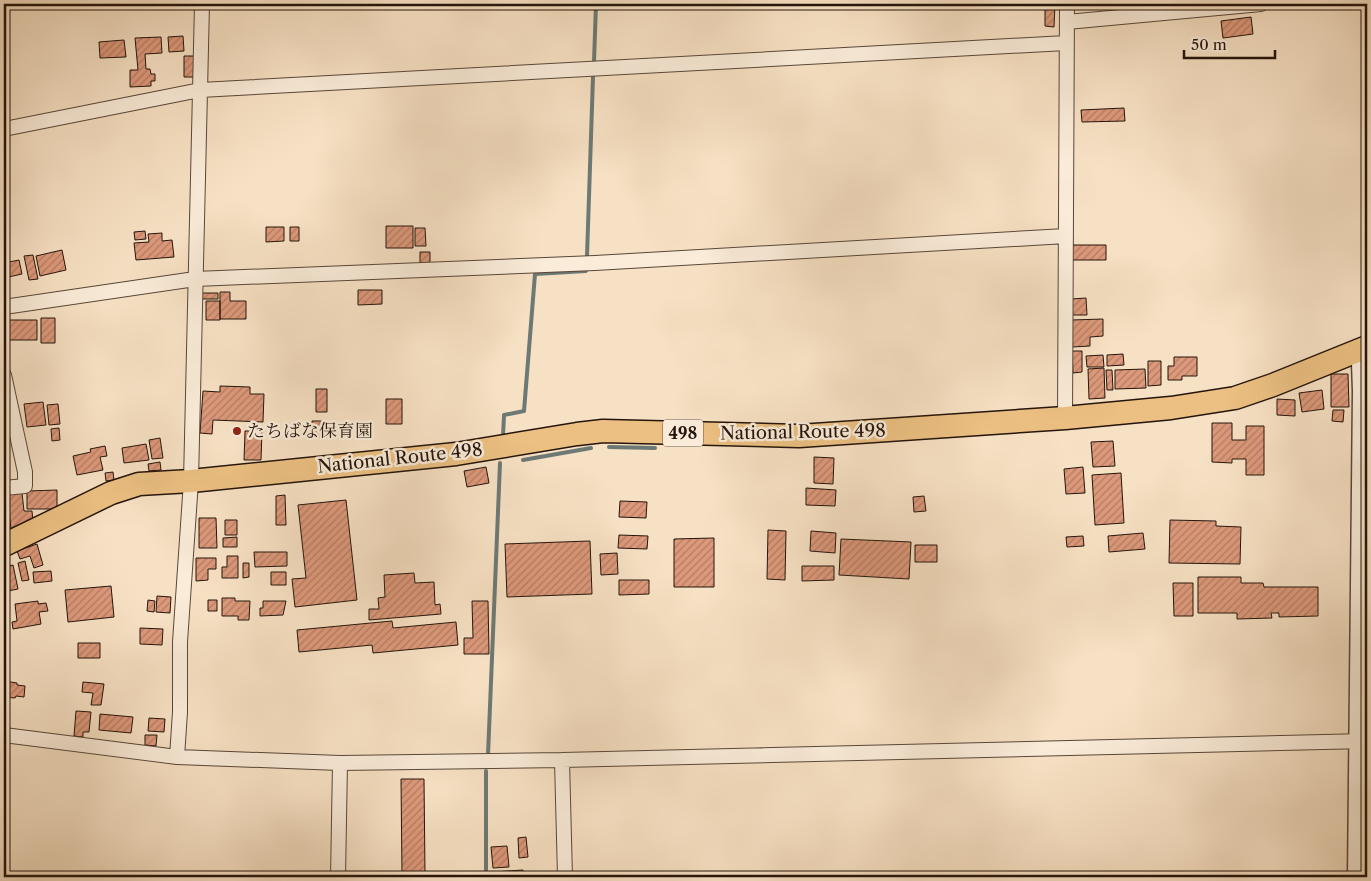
<svg xmlns="http://www.w3.org/2000/svg" width="1371" height="881" font-family="'Libre Caslon Text','Noto Serif JP',serif">
  <defs>
    <pattern id="building-hatch" width="6" height="6" patternUnits="userSpaceOnUse" patternTransform="scale(1.25)"><rect width="6" height="6" fill="#dd997b"/><path d="M-1 1l2-2M0 6l6-6M5 7l2-2" fill="none" stroke="#b37c63"/></pattern>
  </defs>
  <rect width="100%" height="100%" fill="#f7e1c4"/>
  <filter id="stains"><feTurbulence type="fractalNoise" baseFrequency=".004" numOctaves="4"/><feColorMatrix values="0 0 0 0 .2 0 0 0 0 .09 0 0 0 0 .02 0 0 0 .5 -.17"/></filter>
  <radialGradient id="worn" r=".72"><stop offset=".6" stop-color="#630" stop-opacity="0"/><stop offset="1" stop-color="#630" stop-opacity=".3"/></radialGradient>
  <g fill="none" stroke-linecap="round" stroke-linejoin="round">
    <!-- stream -->
    <path stroke="#6d7974" stroke-width="4" d="M594,62l2,-58
      M587,256l6,-179
      M503,436l1,-21 20,-4 11,-137 51,-3
      M609,447l46,1
      M523,460l68,-12
      M488,755l12,-292
      M486,877v-106"/>
  </g>
  <!-- building -->
  <path fill="url(#building-hatch)" stroke="#24140b" d="M1045,4h10l-1,23 -9,-1z
    M1251,17l2,17 -30,4 -2,-17z
    M183,36l1,15 -15,1 -1,-15z
    M161,37l1,16 -17,1 1,15h4l1,5h4v7h-4v5l-21,1v-17h8l-3,-32z
    M124,40l2,17 -26,1 -1,-16z
    M184,56h10v21h-10z
    M1124,108l1,13 -43,1 -1,-12z
    M386,226h27v22h-27z
    M266,227h18v14l-18,1z
    M290,227h9v14h-9z
    M415,228h10l1,18h-11z
    M145,231l1,8 -11,1 -1,-8z
    M162,233v8l10,-1 2,17 -38,3 -2,-17 15,-1 -1,-8z
    M1072,245h34v15h-34z
    M62,250l4,20 -26,6 -4,-20z
    M420,252h10v12h-10z
    M33,255l5,24 -9,1 -5,-24z
    M19,260l3,14 -18,4v-15z
    M358,290h24v14l-24,1z
    M220,292h10v9h16v18h-26z
    M201,293h17v6h-17z
    M1086,298l1,17h-15l-1,-16z
    M206,301h14v19h-14z
    M41,318h14v25h-14z
    M1103,319v17l-13,1v9l-18,1 -1,-27z
    M8,320h29v20h-28z
    M1072,351h10v21l-9,1z
    M1123,354l1,11 -17,1v-11z
    M1103,355l1,12h-17l-1,-11z
    M1174,357h23v19h-15v4h-14v-14h6z
    M1148,361h13v24l-13,1z
    M1104,368l1,30 -16,1 -1,-30z
    M1145,369l1,19 -31,1v-19z
    M1106,370h6l1,20h-6z
    M1331,374h17l1,33h-18z
    M220,386l30,1v7h14l-1,28 -50,-2 -1,14 -12,-1 3,-42 17,1z
    M316,389h11v23h-11z
    M1322,390l2,19 -22,3 -3,-19z
    M386,399h16v25h-16z
    M1277,399l18,1v16l-18,-1z
    M43,402l3,23 -19,2 -3,-23z
    M58,404l2,20 -11,1 -2,-20z
    M1333,410h11l-1,12 -11,-1z
    M312,421h10v16l-10,1z
    M1212,423h20v17h14v-14h18v49h-18v-16h-14v4l-20,-1z
    M59,428l1,12 -8,1 -1,-12z
    M245,431h17l-1,29h-17z
    M160,438l3,20 -11,1 -3,-19z
    M1113,441l2,25 -22,1 -2,-25z
    M146,444l3,16 -25,3 -2,-15z
    M105,446l2,10 -7,1 3,13 -26,5 -4,-19 18,-4 -1,-3z
    M814,457l20,1 -1,26 -19,-1z
    M160,462l1,8 -12,1 -1,-7z
    M486,467l3,16 -22,4 -3,-16z
    M1083,467l2,26 -19,1 -2,-25z
    M113,472l1,8 -8,1 -1,-8z
    M1121,473l3,50 -29,2 -3,-50z
    M806,488l30,2 -1,16 -29,-1z
    M57,490v19h-30v-18z
    M22,493l2,18h8l1,10 -15,7 -7,1 -4,-34z
    M285,495l1,30h-10v-29z
    M924,496l2,15 -12,1 -1,-15z
    M346,500l11,100 -62,7 -3,-28 14,-1 -8,-73z
    M620,501l27,1 -1,16 -27,-1z
    M199,518h17l1,30h-18z
    M225,520h12v15h-12z
    M1170,520l46,1v5l25,1 -1,37 -71,-1z
    M768,530l18,1 -1,49 -18,-1z
    M811,531l25,2 -1,20 -25,-2z
    M1143,533l2,16 -36,3 -1,-16z
    M619,535l29,1 -1,13 -29,-1z
    M1083,536l1,10 -17,1 -1,-10z
    M237,537v10h-14v-9z
    M714,538v49h-40v-48z
    M841,539l70,3 -2,37 -70,-4z
    M590,541l2,53 -85,3 -2,-53z
    M37,544l6,21 -9,3 -4,-12 -10,3 -3,-8z
    M915,545h22v17h-22z
    M254,552h33v14l-32,1z
    M617,553l1,21 -17,1 -1,-21z
    M227,556h11v22h-16v-11h5z
    M196,558h20v11h-8v11l-12,1z
    M25,561l4,19 -7,1 -4,-18z
    M243,563h6v14l-6,1z
    M13,565l5,24 -10,2 -4,-24z
    M802,566h32v14l-32,1z
    M51,571l1,10 -18,2 -1,-11z
    M271,572h15v13h-15z
    M414,573l1,10 19,-1 1,23 5,-1 1,10 -72,6v-11h10l-1,-11 7,-1 -1,-22z
    M1198,577h43v6h22l1,4h54v29l-39,1v-4h-8l1,5 -35,1v-6h-39z
    M619,580h30v14l-30,1z
    M1173,583h20v33h-19z
    M111,586l3,31 -46,5 -3,-32z
    M157,596l14,1 -1,16 -14,-1z
    M222,598h13v3h15l-1,19h-11v-4h-16z
    M148,600l7,1 -1,11 -7,-1z
    M208,600h9v11h-9z
    M38,601v3l8,-1 2,8 -9,1 2,12 -28,5 -1,-7 5,-1 -2,-17z
    M263,601h23l-3,14 -23,1v-8h3z
    M472,601h16l1,53h-25v-16h9z
    M392,621l1,7 63,-6 2,23 -85,8 -1,-8 -73,7 -2,-22z
    M140,628l23,1 -1,16 -22,-1z
    M78,643h22v15h-22z
    M4,681l13,2v2l8,1 -1,11 -8,-1 -1,2 -11,-1z
    M83,682l21,2 -3,21h-10l2,-12 -11,-1z
    M76,711l15,1 -2,20h-6v5l-9,-1z
    M100,714l33,3 -2,16 -32,-3z
    M149,718l16,1 -1,13 -16,-1z
    M145,735h12l-1,11 -11,-1z
    M401,779h23l1,95 -23,1z
    M526,837l2,20 -9,1 -1,-20z
    M507,846l2,21 -16,1 -2,-21z
    M523,870l1,7h-31l-1,-5z"/>
  <g fill="none" stroke-linecap="round" stroke-linejoin="round">
    <defs>
      <path id="minor" d="M1067,22l194,-18
        M4,129l196,-39 866,-47
        M4,307l191,-28 400,-16 471,-27
        M4,375l21,97v14l-21,2
        M1065,418l2,-414
        M4,735l173,22 163,6 222,-3 805,-19
        M177,757l3,-45v-70l11,-161 11,-477
        M562,760l3,117
        M338,877l2,-114"/>
      <path id="tertiary" d="M1356,351l4,12 1,28 -5,486"/>
      <path id="trunk" d="M4,545l107,-52 28,-9 52,-3 265,-27 121,-20 26,-3 196,5 266,-18 106,-10 64,-10 38,-13 94,-38"/>
    </defs>
    <!-- minor casing -->
    <use href="#minor" stroke="#594739" stroke-width="16"/>
    <!-- tertiary casing -->
    <use href="#tertiary" stroke="#594739" stroke-width="19"/>
    <!-- trunk casing -->
    <use href="#trunk" stroke="#24140b" stroke-width="25"/>
    <!-- minor -->
    <use href="#minor" stroke="#faecd9" stroke-width="14"/>
    <!-- tertiary -->
    <use href="#tertiary" stroke="#faecd9" stroke-width="16"/>
    <!-- trunk -->
    <use href="#trunk" stroke="#ecc082" stroke-width="22"/>
  </g>
  <!-- markers -->
  <circle fill="#8f2418" stroke="#faecd9" stroke-width="2" cx="237" cy="431" r="5"/>
  <g text-anchor="middle" stroke-width="5" stroke-linejoin="round" paint-order="stroke">
    <!-- shield labels -->
    <rect fill="#faecd9" stroke="#645549" stroke-width="1" x="663" y="419.5" width="40" height="27" rx="4"/>
    <g font-size="16" font-weight="bold" fill="#24140b">
      <text x="683" y="439">498</text>
    </g>
    <!-- poi labels -->
    <g font-size="18" fill="#24140b" stroke="#faecd9" text-anchor="start">
      <text x="247" y="437">たちばな保育園</text>
    </g>
    <!-- street labels -->
    <g font-size="18" fill="#24140b" stroke="#faecd9">
      <text transform="translate(803 432) rotate(-1)" y="6">National Route 498</text>
      <text transform="translate(400 458) rotate(-6)" y="6">National Route 498</text>
    </g>
  </g>
  <!-- margin -->
  <rect width="1371" height="881" fill="none" stroke="#f7e1c4" stroke-width="20"/>
  <rect x="5" y="5" width="1361" height="871" fill="none" stroke="#24140b" stroke-width="2.5"/>
  <rect x="10" y="10" width="1351" height="861" fill="none" stroke="#24140b"/>
  <!-- scale -->
  <path d="M1184 50v8h91v-8" fill="none" stroke="#24140b" stroke-width="2.5"/>
  <text x="1191" y="50" font-size="15" fill="#24140b" stroke="#faecd9" stroke-width="4" paint-order="stroke">50 m</text>
  <rect width="100%" height="100%" filter="url(#stains)"/>
  <rect width="100%" height="100%" fill="url(#worn)"/>
</svg>
